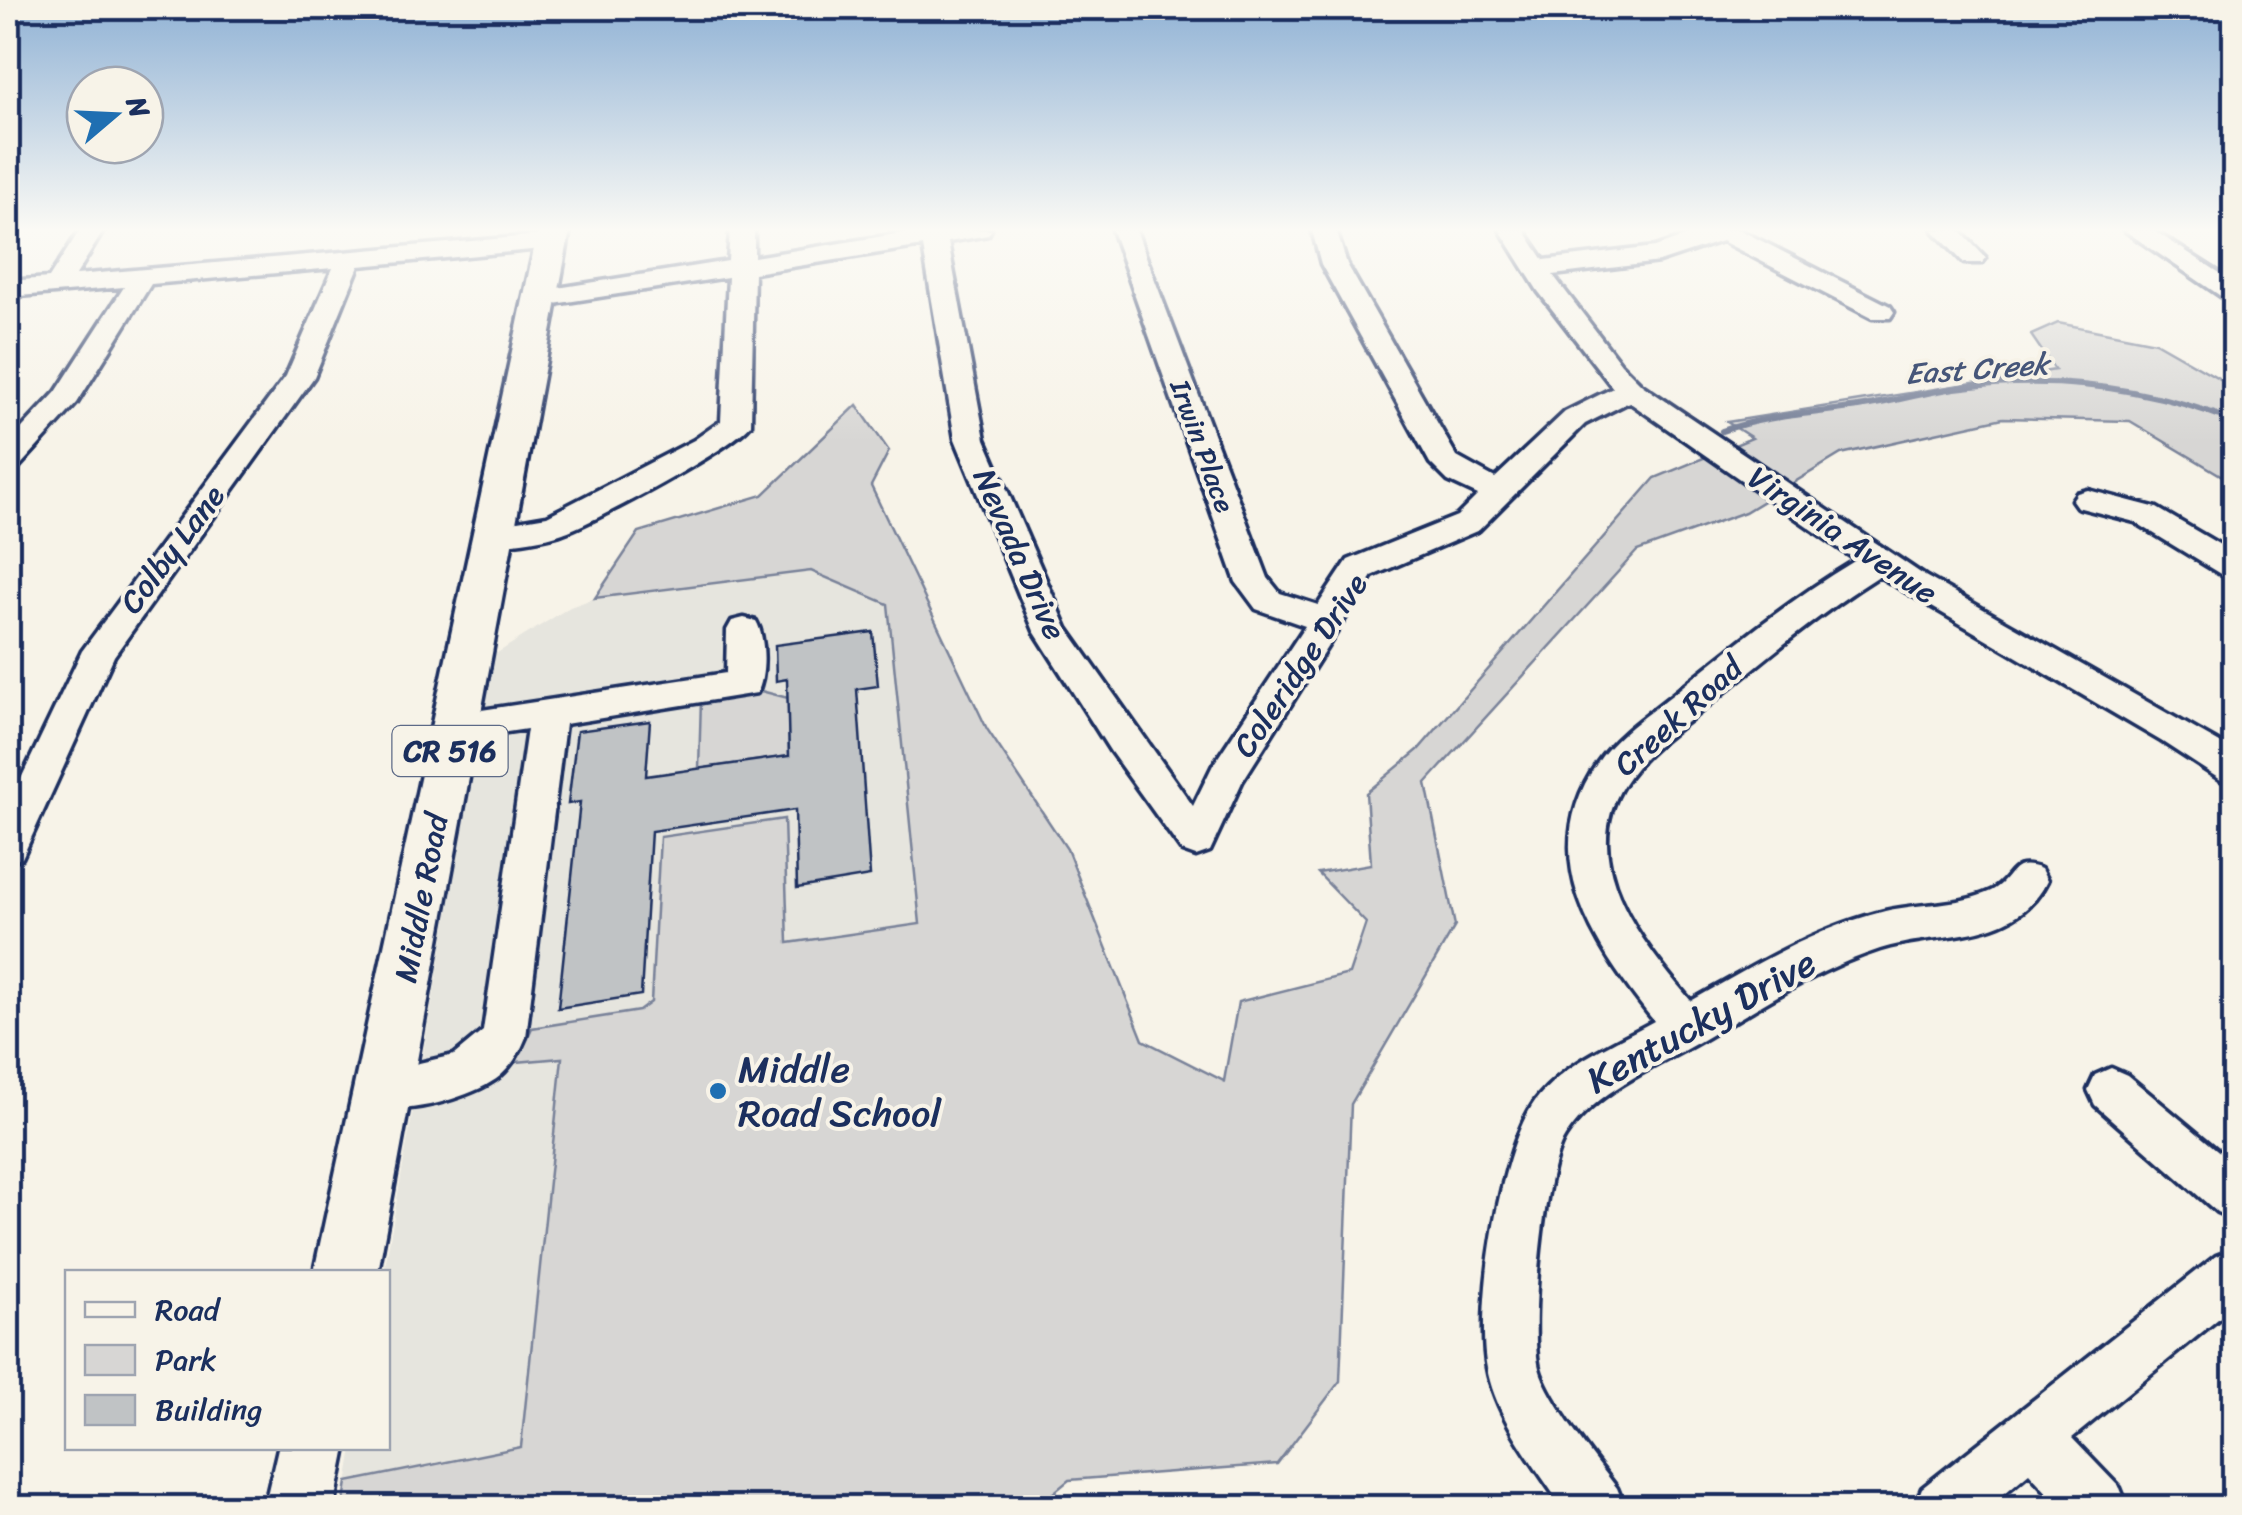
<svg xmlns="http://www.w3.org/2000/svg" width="2242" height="1515" font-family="Sriracha,sans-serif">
  <rect width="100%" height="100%" fill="#f7f3e8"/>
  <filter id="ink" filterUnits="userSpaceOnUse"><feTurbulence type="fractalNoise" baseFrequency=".01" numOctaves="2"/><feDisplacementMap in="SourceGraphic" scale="20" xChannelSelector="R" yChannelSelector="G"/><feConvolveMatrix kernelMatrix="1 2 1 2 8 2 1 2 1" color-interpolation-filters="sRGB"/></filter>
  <g filter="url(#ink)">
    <!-- built -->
    <path fill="#e6e5de" d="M811,571l77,33 32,320 -238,583 -339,1 10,-60h35v-176h-4l110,-617 76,-48 25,-9z"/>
    <!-- green -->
    <path fill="#d7d6d4" stroke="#798299" stroke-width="2.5" d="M2058,323l97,19 79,45v96l-104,-62 -127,-3 -162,36 -96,58 -108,39 -211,232 29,143 -104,178 -11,277 -63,83 -208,16 -34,28h-692l4,-26 174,-35 41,-389 -46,4 16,-34 107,-17 12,-9 9,-165 124,-18 4,124 132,-19 -32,-320 -77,-33 -216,27 44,-66 124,-37 94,-90 32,46 -18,35 116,243 80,120 76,191 81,41 14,-79 111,-28 17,-51 -48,-50 53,-9 -5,-71 52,-43 237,-272 97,-40 -25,-16 328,-52 -24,-35z
      M761,691l27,7 1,58 -90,13 2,-70z"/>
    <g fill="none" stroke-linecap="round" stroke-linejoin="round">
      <!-- stream -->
      <path stroke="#727c95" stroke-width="6" d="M1722,431c44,-16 90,-17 136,-24 32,-5 65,-14 97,-19 96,-13 190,-2 279,33"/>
    </g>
    <!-- building -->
    <path fill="#c0c3c5" stroke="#1b2f5e" stroke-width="2.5" d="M873,632l5,54 -21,3 13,187 -73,12 -2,-78 -144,21 -10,164 -83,13 22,-206 -12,2 9,-73 73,-10 -4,55 143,-20 -2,-77 -11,2 -1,-36z"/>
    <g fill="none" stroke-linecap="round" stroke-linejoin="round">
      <defs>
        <path id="minor" d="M80,230h24l-28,45 476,-41 12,7 -12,7 -193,18 -45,111 -200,279 -92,202 -14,4v-56l74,-155 204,-275 47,-108 -182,16 -74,119 -58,64 -11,2v-26l48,-51 68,-105 -116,10v-16l41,-3z
          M730,230h24v27l167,-27h70l-3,5 -40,7 37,197 82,189 126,178 20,-41 92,-139 -49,-17 -20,-27 -124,-352h24l132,348 12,15 38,12 30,-45 109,-44 21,-21 -30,-14 -18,-18 -109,-199 -9,-34h24l11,34 110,193 38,21 70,-66 48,-24 -75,-97 -38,-61h24l20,30 111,-13 49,-17h36l150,76 4,6 -4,6h-18l-150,-77 -63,21 -106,13 68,89 21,21 283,191 309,175v34l-13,-5 -60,-39 -282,-165c-59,37 -112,81 -165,125 -30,25 -69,49 -90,83 -49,77 18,159 67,217 62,-35 124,-73 194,-90 35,-8 74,-5 106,-20 23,-11 17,-34 50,-22l6,12c-31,64 -109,49 -167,68 -65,21 -122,59 -181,93 -45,26 -104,49 -134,95 -22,33 -36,192 -26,231 9,33 56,91 78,120l8,20h-62c-28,-42 -67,-90 -76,-140 -12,-60 13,-226 52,-272 30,-35 76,-53 115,-75 -61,-77 -121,-165 -56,-259 21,-31 57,-52 85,-76 56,-45 111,-89 173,-126l-227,-158 -44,22 -106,106 -107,46 -130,206 -32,69 -14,5 -14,-5 -71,-99 -77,-121 -79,-192 -32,-193 -169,27 -3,151c-17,24 -156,98 -188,109 -21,8 -47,9 -69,13l-11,-3 -5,-8 5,-8 64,-11 147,-76 27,-19 7,-144 -187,29 -9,-2 -4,-6 4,-6 196,-31z
          M1933,230h26l27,28 -4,5h-18z
          M2124,230h29l81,52v19l-9,-2z
          M2088,490l69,18 77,45v25l-12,-3 -87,-53 -58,-15 -5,-7 5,-7z
          M744,618l12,3c10,17 10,56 1,72l-192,31 -39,313c-6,15 -13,28 -26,39 -27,22 -101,42 -133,29l-7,-15 7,-15 87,-20 29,-24 44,-302 -72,11 -13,-4 -5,-10 5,-10 284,-43 1,-43 5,-9z
          M2111,1068l16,7 107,89v55l-17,-7 -122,-107 -7,-15 7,-15z
          M2234,1249v57l-162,132 48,50 8,20h-67l-32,-35 -42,35h-73l8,-20 294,-232z"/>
        <path id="major" d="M538,230h32l-192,1042h-64z
          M278,1448h68l-12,60h-70z"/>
      </defs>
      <!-- minor casing -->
      <use href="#minor" stroke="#1b2f5e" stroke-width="7"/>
      <!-- major casing -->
      <use href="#major" stroke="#1b2f5e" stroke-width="7"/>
      <!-- minor -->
      <use href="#minor" fill="#f7f3e8" fill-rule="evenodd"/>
      <!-- major -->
      <use href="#major" fill="#f7f3e8" fill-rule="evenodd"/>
    </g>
  </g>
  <!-- sky -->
  <linearGradient id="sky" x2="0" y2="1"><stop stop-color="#90b2d5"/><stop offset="0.52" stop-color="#fbfaf5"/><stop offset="1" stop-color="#fbfaf5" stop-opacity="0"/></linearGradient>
  <rect width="2242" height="442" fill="url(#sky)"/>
  <!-- markers -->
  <circle fill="#1f6fb2" stroke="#f7f3e8" stroke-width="4" cx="718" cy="1091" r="10"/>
  <g text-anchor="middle" stroke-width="8" stroke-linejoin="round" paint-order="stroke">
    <!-- far-street labels -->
    <g font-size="28" fill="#1b2f5e" stroke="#f7f3e8">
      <text transform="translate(1203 446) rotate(70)" y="10">Irwin Place</text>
    </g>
    <!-- far-water labels -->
    <g font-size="30" font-style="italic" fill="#465679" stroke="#f7f3e8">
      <text transform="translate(1977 369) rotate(-4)" y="10">East Creek</text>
    </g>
    <!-- shield labels -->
    <rect fill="#f7f3e8" stroke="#5d6a87" stroke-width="2.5" x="392.5" y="726" width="115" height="50" rx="8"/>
    <g font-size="30" font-weight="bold" fill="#1b2f5e">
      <text x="450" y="761">CR 516</text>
    </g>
    <!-- street labels -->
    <g font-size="32" fill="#1b2f5e" stroke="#f7f3e8">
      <text transform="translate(1843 535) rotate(34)" y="11">Virginia Avenue</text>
      <text transform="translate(172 549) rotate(-53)" y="11">Colby Lane</text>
      <text transform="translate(1020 554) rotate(66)" y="11">Nevada Drive</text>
      <text transform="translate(1300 665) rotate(-56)" y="11">Coleridge Drive</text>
      <text transform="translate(1678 716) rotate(-42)" y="11">Creek Road</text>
      <text transform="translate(421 898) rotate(-79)" y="11">Middle Road</text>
    </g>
    <!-- near-street labels -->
    <g font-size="38" fill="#1b2f5e" stroke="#f7f3e8">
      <text transform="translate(1701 1021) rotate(-29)" y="13">Kentucky Drive</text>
    </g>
    <!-- near-poi labels -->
    <g font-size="38" fill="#1b2f5e" stroke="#f7f3e8" text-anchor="start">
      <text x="738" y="1082">Middle<tspan x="738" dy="44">Road School</tspan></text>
    </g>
  </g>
  <!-- margin -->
  <rect width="2242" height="1515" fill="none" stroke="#f7f3e8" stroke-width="40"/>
  <rect x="20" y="20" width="2202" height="1475" fill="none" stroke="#1b2f5e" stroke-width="4" filter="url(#ink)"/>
  <!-- legend -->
  <rect x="65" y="1270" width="325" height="180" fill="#f7f3e8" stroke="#9fa5b1" stroke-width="2.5"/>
  <rect x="85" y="1302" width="50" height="15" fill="#f7f3e8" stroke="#9fa5b1" stroke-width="2.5"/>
  <text x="155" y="1320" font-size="30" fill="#1b2f5e">Road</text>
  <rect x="85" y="1345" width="50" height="30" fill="#d7d6d4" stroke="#9fa5b1" stroke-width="2.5"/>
  <text x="155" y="1370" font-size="30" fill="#1b2f5e">Park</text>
  <rect x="85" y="1395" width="50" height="30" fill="#c0c3c5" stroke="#9fa5b1" stroke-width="2.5"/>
  <text x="155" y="1420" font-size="30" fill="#1b2f5e">Building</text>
  <!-- north arrow -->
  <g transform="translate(115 115) rotate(71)"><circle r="48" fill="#f7f3e8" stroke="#9fa5b1" stroke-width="2.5"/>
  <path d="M0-8L18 38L0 25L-18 38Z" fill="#1f6fb2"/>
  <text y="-15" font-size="28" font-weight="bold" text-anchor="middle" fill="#1b2f5e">N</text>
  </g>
</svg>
